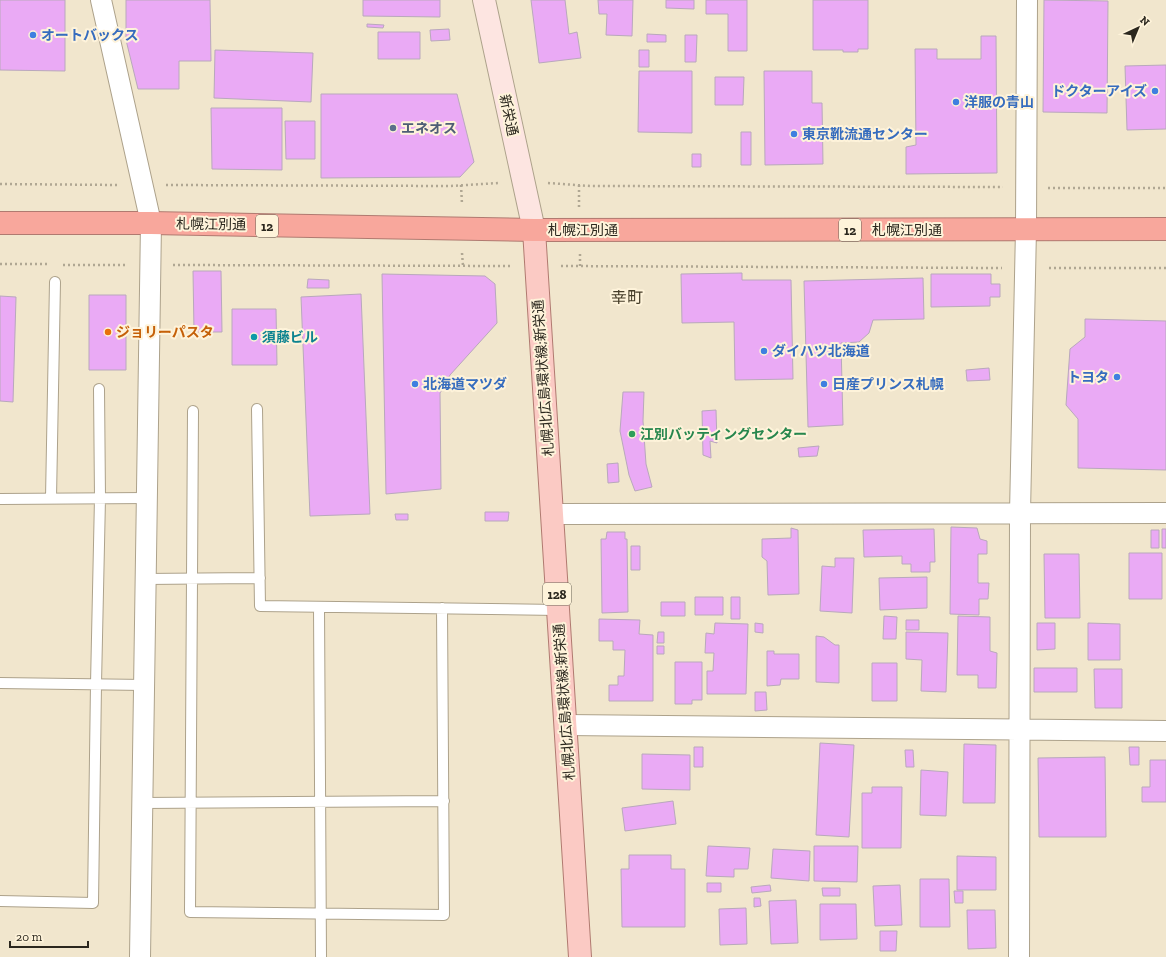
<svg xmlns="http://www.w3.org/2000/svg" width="1166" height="957" font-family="'Zilla Slab','Noto Sans JP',serif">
  <rect width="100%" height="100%" fill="#f1e6cd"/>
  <!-- building -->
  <path fill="#eaaaf5" stroke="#b9a8bc" d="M0,0h65v71l-65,-1z
    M126,0h84l1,61h-32v28h-41l-12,-49z
    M363,0h77v17l-77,-1z
    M531,0h34l4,34 8,-2 4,26 -42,5z
    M598,0h35l-1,36 -26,-1 1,-21h-8z
    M666,0h28v9l-28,-1z
    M706,0h41v51h-19v-37h-22z
    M813,0h55v49h-10v3h-15v-2h-30z
    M1044,0l64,1 -1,112 -64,-1z
    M367,24l17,1 -1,3 -16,-1z
    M449,29l1,11 -19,1 -1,-11z
    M378,32h42v27h-42z
    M647,34l19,1v7h-19z
    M685,35h12l-1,27h-11z
    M981,36h15l1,137 -91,1v-27l10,-2 -1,-96h22v10h44z
    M215,50l98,3 -2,49 -97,-4z
    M639,50h10v17h-10z
    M1166,65v64l-39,1 -2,-64z
    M639,71h53v62l-54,-1z
    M764,71h48v32h10l1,61 -58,1z
    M715,77h29l-1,28h-28z
    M321,94h136l17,68 -14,15 -139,1z
    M211,108h71v62l-70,-1z
    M285,121h30v38h-29z
    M741,132h10v33h-10z
    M692,154h9v13h-9z
    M193,271h28l1,61h-28z
    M742,273v7h49l2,99 -58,1 -1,-58 -52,1 -1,-49z
    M382,274l103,2 10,8 2,39 -47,52 -10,18 1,96 -55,5z
    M931,274h60v10h9v13h-10v9l-59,1z
    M923,278l1,41 -51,1 -4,13 -10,9 -18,1 2,82 -35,2 -4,-146z
    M308,279l21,1v8h-22z
    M361,294l9,220 -60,2 -9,-219z
    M89,295h37v75h-37z
    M0,296l16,1 -3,105 -13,-1z
    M232,309h44l1,56h-45z
    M1085,319l81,2v149l-88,-2v-49l-12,-14 4,-56 15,-12z
    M989,368l1,12 -23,1 -1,-11z
    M623,392h21l-1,29 3,43 6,23 -17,4 -6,-16 -9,-44z
    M716,410l1,33 -7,-2 1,17 -8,-3 -1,-44z
    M819,446l-2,10 -18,1 -1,-9z
    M618,463l1,19 -11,1 -1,-19z
    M485,512h24l-1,9h-23z
    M395,514h13v6h-12z
    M951,527l26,1 3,11 7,2v13h-9v29h11l-1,16h-9v16l-29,-1z
    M791,528l7,2 1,64 -31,1 -1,-34 -5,-4v-18l29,-1z
    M934,529l1,33h-5v10h-19v-8h-9v-8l-38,1 -1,-27z
    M1162,529h4v19h-4z
    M1151,530h8v18h-8z
    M607,532h18v7h2l1,73 -26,1 -1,-74h5z
    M631,546h9v24h-9z
    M1129,553h33v46h-33z
    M1044,554h35l1,64h-35z
    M835,558h19l-2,55 -32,-2 2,-45 13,1z
    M927,577v31l-47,2 -1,-32z
    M695,597h28v18h-28z
    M731,597h9v22h-9z
    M661,602h24v14h-24z
    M884,616l13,1 -1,22h-13z
    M958,616l32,1v34l7,2 -1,35h-18v-13h-21z
    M599,619l41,1 -1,14 14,1v66h-44v-16h9v-9h6l1,-26h-12v-9h-14z
    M906,620h13v10h-13z
    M715,623l33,1 -2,70h-39v-23h6l1,-18h-9l1,-20 8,1z
    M755,623l8,1v9l-8,-1z
    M1037,623h18v26l-18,1z
    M1088,623l32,1v36h-32z
    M658,632h6v11h-7z
    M906,632l42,1 -2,59 -25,-1 1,-31 -16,-1z
    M816,636l8,1 11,8h4v38l-23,-1z
    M657,646h7v8h-7z
    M767,651h7v3h25v25h-18l-1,6 -13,1z
    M675,662h27v38h-10v4h-17z
    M872,663h25v38h-25z
    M1034,668h43v24h-43z
    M1094,669h28v39h-27z
    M755,692h11l1,18 -12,1z
    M820,743l34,2 -5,92 -33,-2z
    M964,744l32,1 -1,58h-32z
    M694,747h9v20h-9z
    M1129,747h10v18h-9z
    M905,750h8l1,17h-8z
    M642,754l48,1v35l-48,-1z
    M1105,757l1,80h-67l-1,-79z
    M1150,760h16v42h-24v-15h8z
    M921,770l27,2 -2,44 -26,-1z
    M872,787h30l-1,61h-39v-55h10z
    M673,801l3,23 -51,7 -3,-23z
    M708,846l42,2 -2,21h-14v8l-28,-1z
    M814,846h44l-1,36 -43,-1z
    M773,849l37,2 -1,30 -38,-3z
    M629,855h42v14h14v58h-63l-1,-58h8z
    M957,856l39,1v33h-39z
    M920,879h29l1,48h-30z
    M707,883h14v9h-14z
    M770,885l1,6 -19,2 -1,-6z
    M900,885l2,40 -27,1 -2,-40z
    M822,888h18v8h-17z
    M954,891h9v12h-8z
    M754,898h6l1,8 -7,1z
    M796,900l2,43 -27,1 -2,-43z
    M820,904h36l1,35 -37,1z
    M746,908l1,36 -27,1 -1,-36z
    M967,910h28l1,38 -28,1z
    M880,931h17l-1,20h-16z"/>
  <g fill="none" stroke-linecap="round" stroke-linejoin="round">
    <defs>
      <path id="lane" d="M257,409l3,197 298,4
        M193,411l-3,501 254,3 -2,-307
        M51,498l4,-216
        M0,499l147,-1
        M145,579l115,-1
        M319,607l2,350
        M0,683l144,2
        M142,803l302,-2
        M0,901l93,2 3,-219 4,-186 -1,-109"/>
      <path id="street" d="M101,0l50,223 -11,734
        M552,514l614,-1
        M566,725l600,6
        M1019,957l1,-444 6,-284 1,-229"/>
      <path id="secondary" d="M484,0l50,230"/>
      <path id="primary" d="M534,230l46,727"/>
      <path id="highway" d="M0,223h151l383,7 632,-1"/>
    </defs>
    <!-- lane casing -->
    <use href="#lane" stroke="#ada28b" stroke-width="12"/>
    <!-- street casing -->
    <use href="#street" stroke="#ada28b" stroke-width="22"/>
    <!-- secondary casing -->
    <use href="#secondary" stroke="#ada28b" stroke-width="24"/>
    <!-- primary casing -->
    <use href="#primary" stroke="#b07a70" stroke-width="24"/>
    <!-- highway casing -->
    <use href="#highway" stroke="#b07a70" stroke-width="24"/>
    <!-- path -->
    <path stroke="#b0a793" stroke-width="2.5" stroke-dasharray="2 3" stroke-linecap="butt" d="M548,183l42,3 413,1
      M0,184l119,1
      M166,185l284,1 49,-3
      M461,185l1,19
      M579,185v22
      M1048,188h118
      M462,253l1,13
      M580,254v12
      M0,264h48
      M63,265h65
      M173,265l339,1
      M561,266l441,2
      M1049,268h117"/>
    <!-- lane -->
    <use href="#lane" stroke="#fff" stroke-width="10"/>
    <!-- street -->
    <use href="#street" stroke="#fff" stroke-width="20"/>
    <!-- secondary -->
    <use href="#secondary" stroke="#fde5e1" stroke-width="22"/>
    <!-- primary -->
    <use href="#primary" stroke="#fbcac4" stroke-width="22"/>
    <!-- highway -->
    <use href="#highway" stroke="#f8a79c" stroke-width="22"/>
  </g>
  <!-- markers -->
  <g fill="#3f7fe0" stroke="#fef3da" stroke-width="1.5">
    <circle cx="33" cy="35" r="4"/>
    <circle cx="1155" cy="91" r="4"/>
    <circle cx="956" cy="102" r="4"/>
    <circle cx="794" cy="134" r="4"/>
    <circle cx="764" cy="351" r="4"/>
    <circle cx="1117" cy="377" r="4"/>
    <circle cx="415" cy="384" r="4"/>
    <circle cx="824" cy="384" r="4"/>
  </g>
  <circle fill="#5c6f8a" stroke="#fef3da" stroke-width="1.5" cx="393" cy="128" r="4"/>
  <circle fill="#e8710a" stroke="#fef3da" stroke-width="1.5" cx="108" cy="332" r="4"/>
  <circle fill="#0f9aa8" stroke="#fef3da" stroke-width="1.5" cx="254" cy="337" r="4"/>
  <circle fill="#2e9e5b" stroke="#fef3da" stroke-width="1.5" cx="632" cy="434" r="4"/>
  <g text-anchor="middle" stroke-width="4" stroke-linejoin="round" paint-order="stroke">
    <!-- shield labels -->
    <g fill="#fef3da" stroke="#6a6456" stroke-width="1">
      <rect x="256" y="215" width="22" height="22" rx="3"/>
      <rect x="839" y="219" width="22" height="22" rx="3"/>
      <rect x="543" y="583" width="28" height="22" rx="3"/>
    </g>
    <g font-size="13" font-weight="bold" fill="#2b271e">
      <text x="267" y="231">12</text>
      <text x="850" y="235">12</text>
      <text x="557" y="599">128</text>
    </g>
    <!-- shop labels -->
    <g font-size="14" font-weight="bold" fill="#366cbe" stroke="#fef3da" text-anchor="start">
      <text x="41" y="40">オートバックス</text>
      <text x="1147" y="96" text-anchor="end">ドクターアイズ</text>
      <text x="964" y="107">洋服の青山</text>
      <text x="802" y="139">東京靴流通センター</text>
      <text x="772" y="356">ダイハツ北海道</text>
      <text x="1109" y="382" text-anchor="end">トヨタ</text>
      <text x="423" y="389">北海道マツダ</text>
      <text x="832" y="389">日産プリンス札幌</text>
    </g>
    <!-- street labels -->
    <g font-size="14" fill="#2b271e" stroke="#fef3da">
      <text transform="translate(509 115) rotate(78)" y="5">新栄通</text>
      <text transform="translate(211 224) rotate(1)" y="5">札幌江別通</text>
      <text x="583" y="235">札幌江別通</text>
      <text x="907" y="235">札幌江別通</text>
      <text transform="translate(543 378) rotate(-94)" y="5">札幌北広島環状線;新栄通</text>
      <text transform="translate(564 702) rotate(-94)" y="5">札幌北広島環状線;新栄通</text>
    </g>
    <!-- service labels -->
    <g font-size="14" font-weight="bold" fill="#4e5e75" stroke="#fef3da" text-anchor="start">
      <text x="401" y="133">エネオス</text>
    </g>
    <!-- food labels -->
    <g font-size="14" font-weight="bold" fill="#c56008" stroke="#fef3da" text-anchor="start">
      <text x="116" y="337">ジョリーパスタ</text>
    </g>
    <!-- culture labels -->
    <g font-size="14" font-weight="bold" fill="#0d838f" stroke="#fef3da" text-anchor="start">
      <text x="262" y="342">須藤ビル</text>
    </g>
    <!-- leisure labels -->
    <g font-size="14" font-weight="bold" fill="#27864d" stroke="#fef3da" text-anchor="start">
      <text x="640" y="439">江別バッティングセンター</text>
    </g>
    <!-- quarter labels -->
    <g font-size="16" fill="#453c28" stroke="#fef3da">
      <text x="627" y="303">幸町</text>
    </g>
  </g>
  <!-- north arrow -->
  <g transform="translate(1138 28) rotate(44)" stroke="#fef3da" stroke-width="3" paint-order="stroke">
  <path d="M0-3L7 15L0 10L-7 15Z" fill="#2b271e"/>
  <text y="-6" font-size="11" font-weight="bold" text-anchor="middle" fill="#2b271e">N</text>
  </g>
  <!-- scale -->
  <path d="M10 941v6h78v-6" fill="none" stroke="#2b271e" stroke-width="2"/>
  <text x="16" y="941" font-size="12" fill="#2b271e" stroke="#fef3da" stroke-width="3" paint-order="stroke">20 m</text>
</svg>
